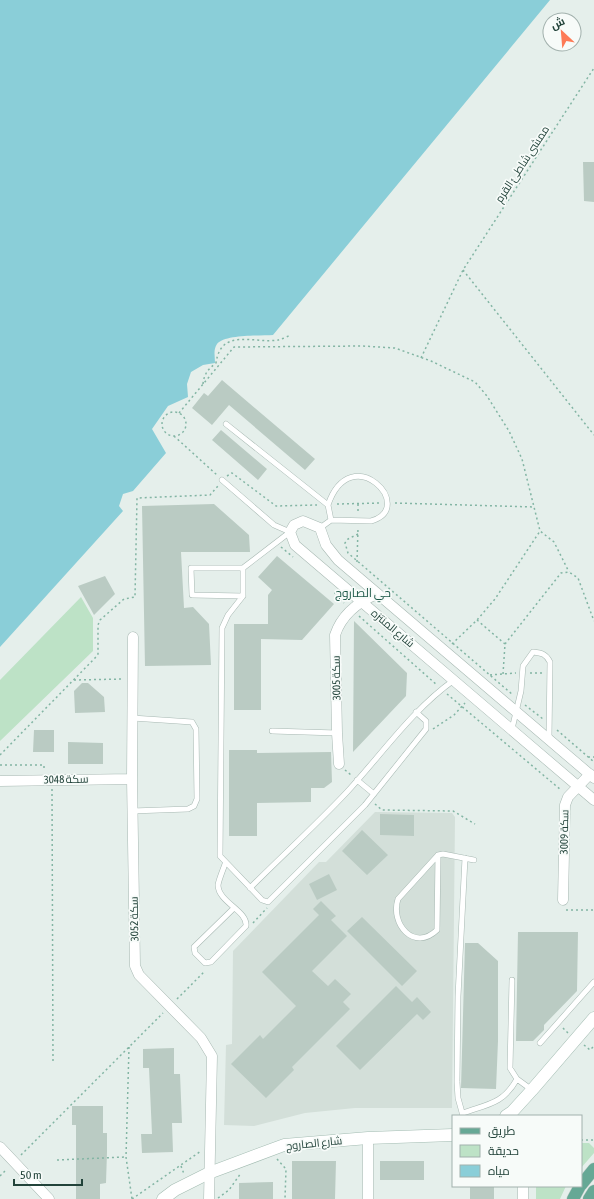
<svg xmlns="http://www.w3.org/2000/svg" width="594" height="1199" font-family="'Asap Condensed',Cairo,sans-serif">
  <rect width="100%" height="100%" fill="#e5efeb"/>
  <!-- built -->
  <path fill="#d3dfd9" d="M375,812l77,1 3,4 -3,291h-97l-50,5 -51,13 -30,-1 2,-80 6,-1 1,-93 86,-89h7z"/>
  <!-- green -->
  <path fill="#bde2c6" d="M81,597l12,21v33l-93,90v-61z
    M581,1143h8l5,5v5l-13,15z
    M536,1186h30l-6,13h-24z"/>
  <!-- water -->
  <path fill="#8aced8" d="M0,0h550l-277,335c-13,1 -48,-1 -56,9 -4,6 -2,12 -2,19l-12,2 -12,7 -4,12 1,13 -20,9 -16,23 14,24 -33,38 -10,3 -4,12 4,5 -123,136z"/>
  <!-- building -->
  <path fill="#bacbc3" d="M583,162h11v40l-10,-1z
    M222,380l93,79 -10,11 -76,-65 -17,20 -20,-17 12,-15 4,3z
    M221,430l46,39 -9,11 -46,-40z
    M214,504l35,31 1,17h-69l3,56 9,-1 16,17 2,41 -66,1 -3,-160z
    M277,556l57,48 -32,36 -41,-1v71h-27v-86h34v-29l4,-5 -14,-13z
    M105,576l10,18 -21,21 -16,-29z
    M354,621l53,52 -1,23 -53,56z
    M82,683h6l16,14 1,15 -30,1 -1,-22z
    M34,730h20v22h-21z
    M68,742l35,1v21h-35z
    M229,750h28v3l74,-1 1,30 -8,6h-13v14l-54,1v33h-28z
    M380,814l34,1v21l-34,-1z
    M362,830l26,25 -21,20 -25,-24z
    M329,874l8,16 -20,10 -8,-16z
    M321,901l15,15 -5,4 16,16 -35,35 16,15 7,-7 16,15 -8,8 7,7 -58,58 2,3 -28,28 -35,-34 29,-29 3,4 33,-33 -34,-34 57,-57 -6,-6z
    M362,917l55,54 -15,15 -55,-55z
    M518,932h60l-1,59 -33,34v5l-11,11h-17z
    M465,943h13l20,18v80l-2,48 -35,-1z
    M396,986l16,16 5,-5 14,15 -8,8 -6,-6 -57,56 -24,-24z
    M174,1048v26h6l2,49h-10l1,29 -31,1 -1,-19h11l-3,-66h-6v-19z
    M72,1106h31v27h4v19l-1,31 -6,1v15h-24v-74h-4z
    M292,1161h44l-1,38h-43z
    M380,1161h44v19h-44z
    M273,1182v17h-34v-16z
    M494,1186v13h-24v-12z"/>
  <g fill="none" stroke-linecap="round" stroke-linejoin="round">
    <defs>
      <path id="service" d="M226,424l102,81 3,15 -11,8
        M222,480l52,45 16,7 -47,36h-52l1,27 51,1v-28
        M328,505c23,-67 90,3 43,16l-40,-1
        M243,596l-15,19 -6,13 -2,228 42,44 6,2 97,-97 61,-76v-8l-10,-9
        M132,718l60,4 4,7 1,70 -3,7 -6,3 -56,2
        M512,729l9,-38 2,-25 10,-14c9,1 13,2 17,10l-1,75
        M272,731l65,2
        M357,780l17,14
        M438,855l-1,75c-23,22 -47,-6 -39,-31l40,-44 5,-1 31,6
        M225,864c-2,6 -6,15 -7,21 0,17 30,26 28,41l-35,36 -6,1 -10,-10 -1,-6 40,-39
        M250,888c32,-32 66,-63 97,-96 35,-38 65,-82 107,-112
        M512,980l-2,88 7,11 15,11
        M540,1043l54,-61
        M463,1113c25,-9 40,-9 54,-34
        M463,1116l-5,-18 -1,-16 1,-86 7,-138"/>
      <path id="minor" d="M133,637l-1,142 3,187 4,9 62,63 11,18 -3,143
        M339,764l-2,-31 -2,-98c7,-21 23,-33 42,-41
        M594,778l-256,-218 -12,-15 -6,-17 -17,-7 -9,4 -4,7 5,13 299,255
        M0,781l132,-2
        M563,900l2,-95 3,-8 22,-23
        M0,1147l49,52
        M368,1199v-61
        M523,1199v-13"/>
      <path id="secondary" d="M506,1116l6,-4 20,-22 62,-72
        M163,1199l12,-9 34,-17 75,-28 84,-7 85,-3"/>
      <path id="primary" d="M581,1185l13,-16
        M573,1199l7,-13
        M589,1199l5,-8"/>
    </defs>
    <!-- service casing -->
    <use href="#service" stroke="#a7b8b2" stroke-width="6"/>
    <!-- minor casing -->
    <use href="#minor" stroke="#a7b8b2" stroke-width="11"/>
    <!-- secondary casing -->
    <use href="#secondary" stroke="#a3bcb2" stroke-width="13"/>
    <!-- primary casing -->
    <use href="#primary" stroke="#c1cac8" stroke-width="13"/>
    <!-- path -->
    <path stroke="#83b5a4" stroke-width="1.5" stroke-dasharray="2 3" stroke-linecap="butt" d="M463,270l131,165
      M421,358l42,-88 131,-202
      M203,384c1,-10 5,-15 13,-21 5,-36 38,-19 62,-23 4,-1 9,-3 12,-5
      M162 424a12 12 0 1 1 24 0a12 12 0 1 1-24 0Z
      M179,413l55,-66 129,-1 32,2 36,13 44,21 12,14 22,35 13,28 18,72 14,11 15,30
      M174,436l43,39
      M227,476l5,-3 44,33 41,-1
      M395,503l140,4
      M337,504l44,-1
      M358,504v10
      M358,534l-10,5 -3,4 3,10 165,142
      M281,547l12,10
      M357,562l1,-34
      M335,592v4l9,7
      M359,616l78,69
      M477,620l28,24
      M452,644l25,-24 18,-21 45,-68
      M530,673h12
      M503,674l2,-30 56,-71 8,-1 9,6 16,43
      M490,675l26,-2
      M74,680l49,-1
      M447,694l114,96
      M525,705l18,14
      M433,729l21,-14 11,-12
      M557,730l37,32
      M0,755l96,-98 2,-3v-29l2,-5 24,-21 11,-2 2,-99 73,-3 8,-9
      M588,757h6
      M0,765h44v6
      M345,770l6,5
      M52,789l1,273
      M375,804l7,6 71,1 22,13
      M566,910h28
      M253,923l14,-15
      M177,999l28,-28
      M563,1028l5,5
      M584,1045l6,5 4,-4
      M129,1047l-3,110 6,42
      M581,1140h13
      M21,1155l142,-142
      M277,1159l9,10 -1,30
      M57,1160l68,-3
      M181,1166l3,8
      M0,1176l7,-7
      M218,1198l11,-8 12,-17
      M132,1199l69,-48"/>
    <!-- service -->
    <use href="#service" stroke="#fff" stroke-width="5"/>
    <!-- minor -->
    <use href="#minor" stroke="#fff" stroke-width="10"/>
    <!-- secondary -->
    <use href="#secondary" stroke="#fff" stroke-width="12"/>
    <!-- primary -->
    <use href="#primary" stroke="#66a895" stroke-width="12"/>
  </g>
  <g text-anchor="middle" stroke-width="3.5" stroke-linejoin="round" paint-order="stroke">
    <!-- street labels -->
    <g font-size="11" fill="#22433a" stroke="#f7fbf9">
      <text transform="translate(522 164) rotate(-57)" y="4">ممشى شاطئ القرم</text>
      <text transform="translate(393 628) rotate(40)" y="4">شارع المنتزه</text>
      <text transform="translate(336 678) rotate(-91)" y="4">سكة 3005</text>
      <text transform="translate(66 779) rotate(-1)" y="4">سكة 3048</text>
      <text transform="translate(564 832) rotate(-89)" y="4">سكة 3009</text>
      <text transform="translate(134 919) rotate(-91)" y="4">سكة 3052</text>
      <text transform="translate(314 1143) rotate(-6)" y="4">شارع الصاروج</text>
    </g>
    <!-- neighbourhood labels -->
    <g font-size="12" fill="#1c5848" stroke="#f7fbf9">
      <text x="363" y="597">حي الصاروج</text>
    </g>
  </g>
  <!-- legend -->
  <rect x="452" y="1115" width="130" height="72" fill="#f7fbf9" stroke="#a2b1ad"/>
  <rect x="460" y="1128" width="20" height="6" fill="#66a895" stroke="#a2b1ad"/>
  <text x="488" y="1135" font-size="12" fill="#22433a">طريق</text>
  <rect x="460" y="1145" width="20" height="12" fill="#bde2c6" stroke="#a2b1ad"/>
  <text x="488" y="1155" font-size="12" fill="#22433a">حديقة</text>
  <rect x="460" y="1165" width="20" height="12" fill="#8aced8" stroke="#a2b1ad"/>
  <text x="488" y="1175" font-size="12" fill="#22433a">مياه</text>
  <!-- north arrow -->
  <g transform="translate(562 32) rotate(334)"><circle r="19" fill="#f7fbf9" stroke="#a2b1ad"/>
  <path d="M0-3L7 15L0 10L-7 15Z" fill="#fd7a56"/>
  <text y="-6" font-size="11" font-weight="bold" text-anchor="middle" fill="#22433a">ش</text>
  </g>
  <!-- scale -->
  <path d="M14 1179v6h68v-6" fill="none" stroke="#22433a" stroke-width="2"/>
  <text x="20" y="1179" font-size="12" fill="#22433a" stroke="#f7fbf9" stroke-width="3" paint-order="stroke">50 m</text>
</svg>
